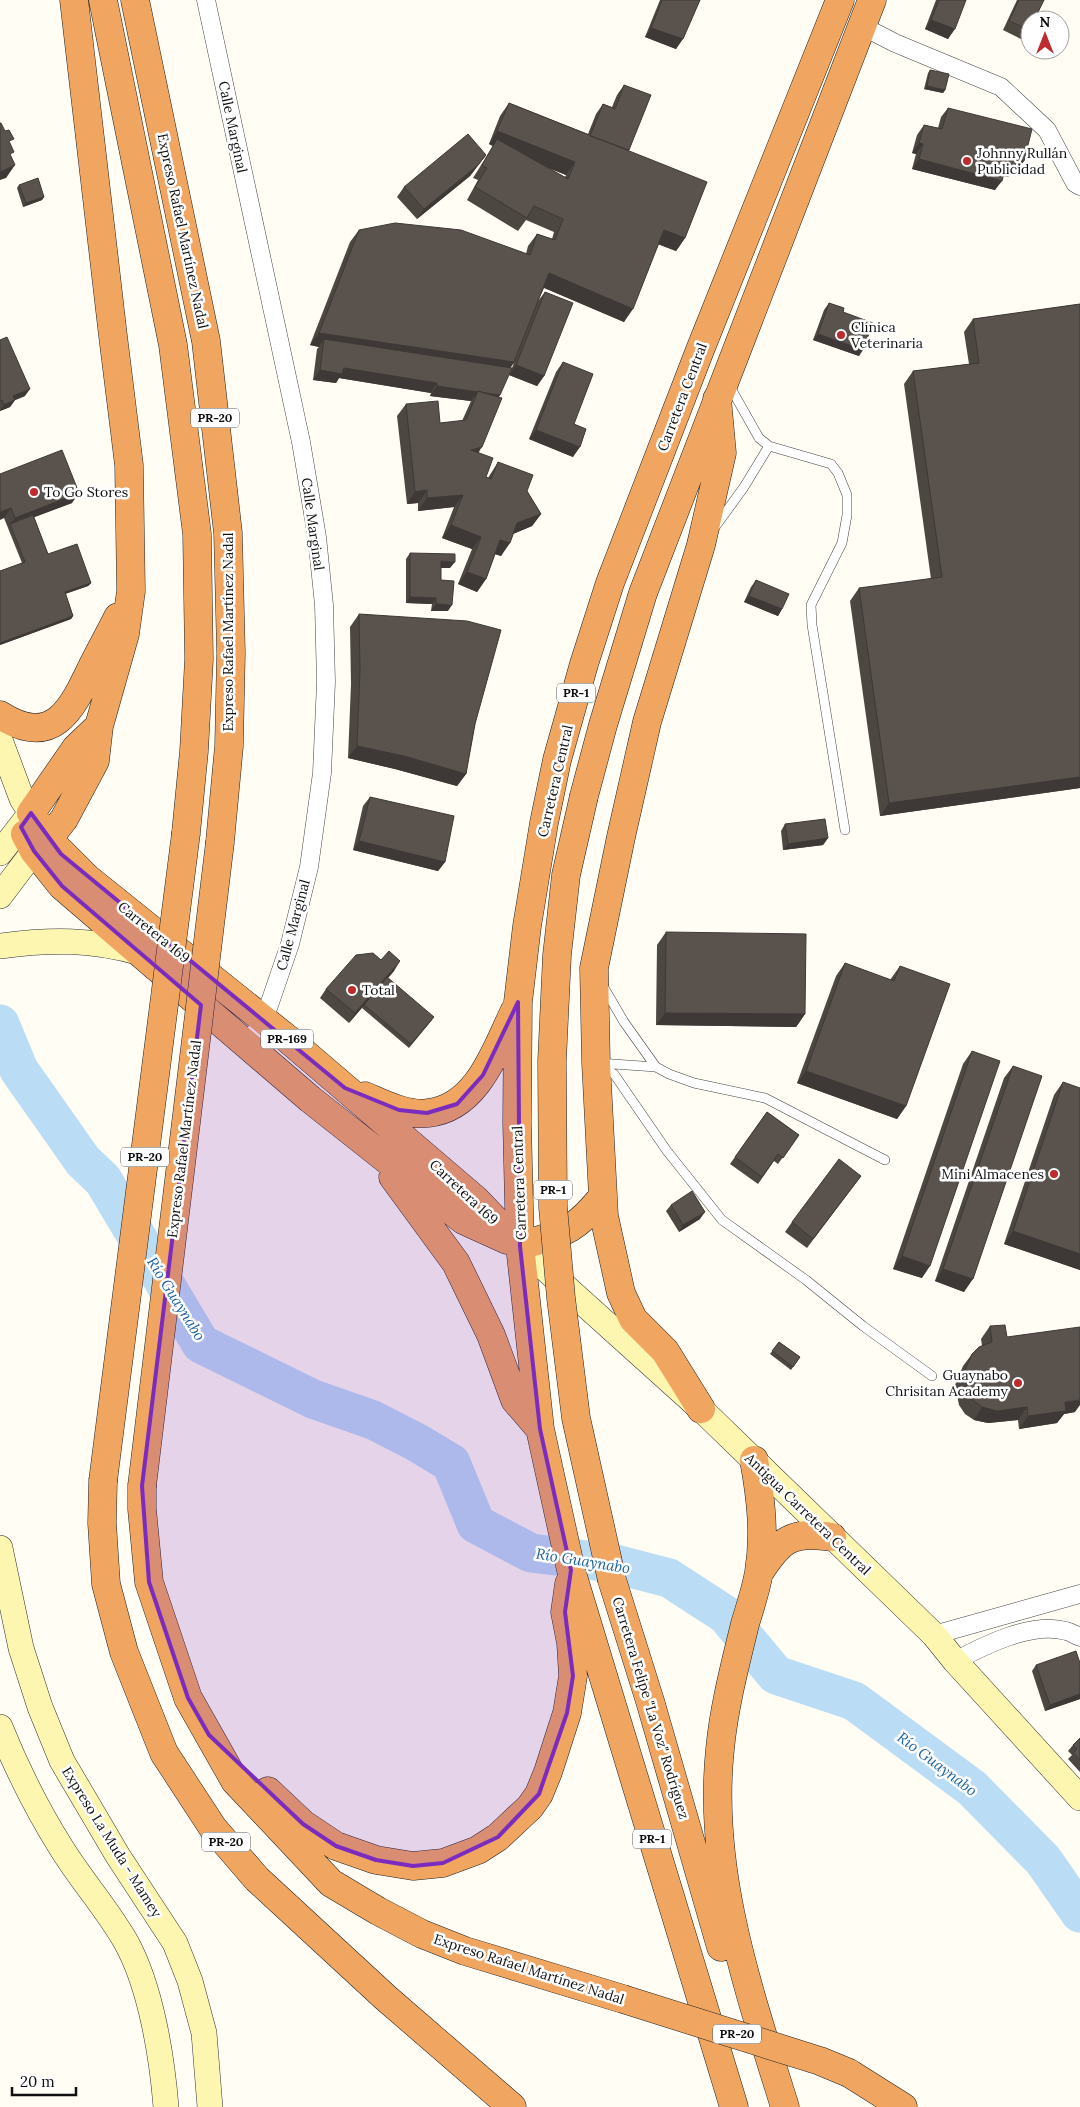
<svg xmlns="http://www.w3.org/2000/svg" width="1080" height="2107" font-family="Lora,serif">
  <rect width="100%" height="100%" fill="#fffdf4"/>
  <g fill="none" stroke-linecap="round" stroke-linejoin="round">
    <!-- river -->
    <path stroke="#baddf5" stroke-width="39" d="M0,1024l19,46 64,91 20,19 98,164 112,55 60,21 43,22 35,21 25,61 55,29 80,10 58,15 57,37 50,60 78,26 118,87 71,72 37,53"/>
    <defs>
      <path id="lane" d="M729,385l30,53 10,8 62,18 7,9 9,22v20l-5,28 -31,62 1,20 33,205
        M715,527l29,-40 25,-41
        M603,986l21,36 32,45
        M599,1063l57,4 13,7 25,9 71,15 120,62
        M601,1066l13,8 53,77 55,69 84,60 57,46 69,50"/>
      <path id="street" d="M206,0l95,442 16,95 7,68 2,77 -4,91 -13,94 -19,77 -23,67 -19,35
        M862,26l33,17 106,44 46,43 28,53 5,3
        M934,1635l146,-41
        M955,1661c28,-15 77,-40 111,-30 5,1 9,4 14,6"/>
      <path id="secondary" d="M0,740l22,59 9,14 -31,40
        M0,896l34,-45 14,-12
        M0,946c52,-7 91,-7 141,7
        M520,1246l181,163 233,226 21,26 125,137
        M0,1548l21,100 19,59 22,54 56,95 57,87 15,38 14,52 6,74
        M0,1727c17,42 38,84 62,122 20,32 45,60 64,93 25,45 36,115 40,165"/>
      <path id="highway" d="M103,0l70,345 24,189 2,125 -5,92 -8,82
        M135,0l71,341 22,192 3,120 -2,93 -9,96
        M0,715c54,34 72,-6 93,-50 8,-16 17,-32 25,-48
        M99,726l-23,22 -45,65 17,26 39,39 202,162 187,160 44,46
        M584,796l19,-71 40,-132 229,-593
        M25,834l9,17 28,35 248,213 153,121 44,20
        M48,839l16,-20 31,-58 4,-35 26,-92 6,-43 -2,-126 -16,-129 -39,-336
        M365,1096c19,8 42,20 63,17 50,-5 68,-64 87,-103
        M393,1177l63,86 35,72 24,65 25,29
        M520,1246c42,-13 55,-14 83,-50
        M701,1409l-36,-58 -32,-32 -12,-26 -17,-77 -8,-153 -2,-95 27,-131 26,-115 54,-177 21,-92 -5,-54
        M754,1460c7,38 11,74 5,112 -3,18 -9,35 -14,52 -10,41 -21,83 -25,125 -13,123 29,242 65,358
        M103,1481l-1,42 4,61 18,68 40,101 49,75 44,51 129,119 126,109
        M142,1486v23l7,73 39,116 47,83 96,102 47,28 44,23 43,17 158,48
        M759,1573c22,-34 32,-42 73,-36
        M612,1580l38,121 71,246
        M268,1791l35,33 33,22 40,14 37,6 30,-3 35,-13 20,-13 32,-30 9,-13 9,-22 19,-59 6,-37 -2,-33 -6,-31 4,-28
        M849,2073l54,34
        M734,2107l-163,-537 -31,-141 -20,-183 -3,-124 1,-120 9,-76 17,-103 13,-63 27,-96 26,-81 90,-233 140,-350"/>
    </defs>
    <!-- lane casing -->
    <use href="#lane" stroke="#434343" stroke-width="10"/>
    <!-- street casing -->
    <use href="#street" stroke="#434343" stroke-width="19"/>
    <!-- secondary casing -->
    <use href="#secondary" stroke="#323232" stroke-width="26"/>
    <!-- highway casing -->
    <use href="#highway" stroke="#212121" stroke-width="29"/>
    <!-- lane -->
    <use href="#lane" stroke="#fff" stroke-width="9"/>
    <!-- street -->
    <use href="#street" stroke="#fff" stroke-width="18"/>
    <!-- secondary -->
    <use href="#secondary" stroke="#fcf6b1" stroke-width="25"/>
    <!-- highway -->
    <use href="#highway" stroke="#f0a661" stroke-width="28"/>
    <defs>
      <path id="highway-bridge" d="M584,796l-18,79 -9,80 -5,106 1,146 8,91 15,120 36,162
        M103,1481l83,-648
        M142,1486l78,-644
        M623,1999l197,62 29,12"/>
    </defs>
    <!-- highway-bridge casing -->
    <use href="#highway-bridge" stroke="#212121" stroke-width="29" stroke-linecap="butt"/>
    <!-- highway-bridge -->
    <use href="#highway-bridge" stroke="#f0a661" stroke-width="28"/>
  </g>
  <!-- wall -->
  <path fill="#4d4742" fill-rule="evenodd" d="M660,0h40l-24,49 -31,-12z
    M936,0h30l-18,39 -23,-10z
    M1017,0h27l-14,30 -7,10 -20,-10z
    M930,70l15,20 -2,3 -19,-4 4,-16z
    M624,85l5,66 56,87 -9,13 -18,-7 -34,78 -80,-34 -6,13 7,-9 -1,84 -7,10 -28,-11 5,-12 -4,5 -11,29 -20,55 7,25 2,1 10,-16 29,29 14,23 -9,12 -19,8 -12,22 -6,-2 -9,25 -9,13 -19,-8 14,-35 -30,-11 12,-31 -36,4v-8l-11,1 -10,-88 9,-12 34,19 22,-2 9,-20 -41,-5 1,-3 -92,-15 -3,5 -23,-3 4,-31 2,-2 -9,-2 40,-103 9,-12 167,24 2,-8 9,-12 15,5 2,-7 -28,-12 -8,11 -51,-31 11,-20 -5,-2 20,-32 -4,-2 11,-28 9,-13 79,31 8,-20 7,-10 9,3 5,-12zM546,167l20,8 -1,2z
    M948,108l76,53 -7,9h-3l-6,7 -5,-1 -8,14 -83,-21 4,-15 -4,-1 5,-18 7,-10 14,3 3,-11z
    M486,155l-16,21 -53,43 -20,-22 7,-10z
    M19,185l25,12 -2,3 -19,7 -6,-19z
    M829,303l14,9 16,44 -46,-16 11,-30z
    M1080,304v484l-200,28 -30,-215 9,-13 72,-9 -27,-195 9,-13 56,-7 -5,-32 9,-13z
    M0,340l25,56 -10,4 -5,7 -10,4z
    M563,362l11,62 -1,33 -44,-18 27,-67z
    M0,474l72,29 -38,14 14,37 43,29 -3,3 -23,8 8,22 -2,3 -71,26v-74l22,-8 -18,-45z
    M410,553l40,15h-9v12l7,31h-17l1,-7 -26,-1v-44z
    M756,580l26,29 -4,7 -34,-14 7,-15z
    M359,614l116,110 -9,50 -9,12 -62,-17 -47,-11 3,-74 -1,-57z
    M370,797l75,65 -7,9 -85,-21 10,-44z
    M785,824l43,14 -5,7 -40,5 -2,-19z
    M666,932l139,82 -9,13 -140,-2 1,-80z
    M845,963l45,17 10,-14 6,140 -9,13 -100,-36 39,-107z
    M394,971l-6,7 44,42 -23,28 -47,-40 1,-2 -14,17 -29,-25 6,-9z
    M972,1051l-50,227 -29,-9 70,-205z
    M1013,1066l-49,226 -29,-11 69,-203z
    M1063,1082l17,188 -76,-26 50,-149z
    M767,1112l32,23 -21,29 -4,-3 -16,23 -28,-20z
    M861,1176l-54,72 -22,-16 7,-10z
    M671,1205l29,14 -21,13 -13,-21z
    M990,1326l17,11 68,75 -11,2 -7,9 -38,6 -1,-9 -30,3 -14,-3 -9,-6 -6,-9 -4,-20 8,-19 9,-12 10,-8 -1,-7z
    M779,1342l21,15 -9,13 -21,-16z
    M1080,1663v36l-35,12 -13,-40 4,-6z
    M1080,1738v34l-12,-13 4,-4 -4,-4 5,-6z"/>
  <!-- shaded-wall -->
  <path fill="#3e3936" d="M931,20l24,9 -7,10 -23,-10z
    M651,28l32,11 -7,10 -31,-12z
    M927,86l18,4 -2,3 -19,-4z
    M497,131l78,31 -9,13 -73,-29 4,-7 -4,7 -4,-2z
    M919,143l4,1 -7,10 -4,-1z
    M486,155l-16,21 -53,43 7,-10z
    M919,159l83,22 -7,9 -83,-21z
    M1017,159l7,2 -7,9h-3l-6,7 -9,-2 7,-10z
    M15,165l-9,13 -6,2v-8z
    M44,197l-2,3 -19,7 3,-4z
    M664,230l21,8 -9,13 -21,-8z
    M549,273l84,36 -9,13 -84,-36z
    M319,333l195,29 -8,13 -182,-36 -5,8 -9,-2z
    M818,334l45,16 -4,6 -46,-16z
    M516,365l28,11 -7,10 -28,-11z
    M344,368l93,15 -6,10 -92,-15 -3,5 -23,-3 7,-10z
    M437,386l41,6 -7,9 -41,-5z
    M30,389l-5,7 -17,7 5,-7z
    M478,392l22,3 -7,10z
    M15,400l-5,7 -10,4 4,-6z
    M536,430l44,17 -7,10 -44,-18z
    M482,447l-9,13 -2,-10z
    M427,490l-9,13 -11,1 8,-12z
    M79,493l-7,10 -61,23 -1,-2 5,-6z
    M463,495l-9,12 -36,4 9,-13z
    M11,508l-7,10 -4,2v-8z
    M541,514l-9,12 -24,10 9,-13z
    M451,525l30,12 -9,12 -30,-11z
    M500,540l10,3 -9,13 -10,-3z
    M441,561l14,1 -5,6h-13z
    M467,572l19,7 -9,13 -19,-8z
    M91,583l-3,3 -26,9 3,-3z
    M749,596l33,13 -4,7 -34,-14z
    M410,597l26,1 -4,6 -26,-1z
    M436,604l16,1 -4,6h-17z
    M73,616l-2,3 -71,26v-2z
    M357,746l47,10 62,18 -9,12 -62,-17 -47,-11z
    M1080,777v11l-200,28 9,-13z
    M828,838l-5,7 -40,5 5,-6z
    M359,841l86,21 -7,9 -85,-21z
    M400,961l-6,10 -45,52 6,-10z
    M665,1013l140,1 -9,13 -140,-2z
    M806,1071l100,35 -9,13 -100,-36z
    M705,1212l-5,7 -21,13 4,-7z
    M1013,1231l67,23v16l-76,-26z
    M902,1256l28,10 -8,12 -29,-9z
    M943,1269l30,10 -9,13 -29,-11z
    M1080,1400v5l-5,7 -11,2 -7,9 -38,6 9,-13 37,-14z
    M982,1407h45l-9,13 -30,3 -14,-3z
    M1080,1694v5l-35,12 5,-6z"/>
  <!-- building -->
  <path fill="#59524d" stroke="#3e3936" d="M662,0h38l-17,39 -32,-11z
    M939,0h27l-11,29 -24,-9z
    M1019,0h25l-10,20h-4v10l-21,-9z
    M930,70l19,4 -4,16 -18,-4z
    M624,85l27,10 -22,55 -39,-14 13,-32 12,5z
    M509,103l198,79 -22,56 -21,-8 -31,79 -84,-36 -35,89 -195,-29 40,-103 36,-7 66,7 69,25 7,-21 18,6 8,-21 -29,-13 -7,12 -52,-31 12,-19 -5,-3 15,-26 71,40 7,-17 -78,-31z
    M948,108l84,21 -8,32 -7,-2 -2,8 -9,-2 -4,16 -83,-22 4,-15 -4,-1 5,-18 18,4z
    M0,123h1l4,8 4,-1 5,9 -5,2 5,11 -4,2 5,11 -15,7z
    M468,134l18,21 -9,11 -53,43 -20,-22z
    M38,178l6,19 -18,6 -7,-18z
    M545,292l28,11 -29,73 -28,-11z
    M829,303l15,5 -1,4 30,11 -10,27 -45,-16z
    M1080,304v473l-191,26 -30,-215 83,-11 -29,-206 66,-8 -6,-44z
    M7,337l23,52 -17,7 2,4 -11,5 -2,-5 -2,1v-61z
    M324,339l188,29 -12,27 -15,-2 -7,-2v1l-41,-6v-3l-93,-15 -2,6 -22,-4z
    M563,362l30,12 -19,50 12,5 -6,18 -44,-17z
    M478,391l24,7 -20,49 -11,3 22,8 -7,19 5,2 7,-17 35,13 -6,16 14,23 -24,9 -7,20 -10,-3 -14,39 -19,-7 14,-35 -30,-12 12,-30 -36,3v-8l-12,2 -9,-88 32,-3 2,22 26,-3z
    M62,450l17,43 -64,25 -4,-10 -11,4v-38z
    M33,515l15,39 29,-10 14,39 -26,9 8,24 -73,27v-72l25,-9 -15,-38z
    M410,553l45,1v8l-14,-1v19l13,1 -2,24 -16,-1v-6l-26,-1z
    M756,580l33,14 -7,15 -33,-13z
    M359,614l108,7 34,9 -26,94 -9,50 -62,-18 -47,-10 3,-75z
    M370,797l84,19 -9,46 -86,-21z
    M825,819l3,19 -40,6 -3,-20z
    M666,932l140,2 -1,80 -140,-1z
    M389,951l11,10 -45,52 -29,-24 30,-34 17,-2 8,7z
    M845,963l49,18 6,-15 50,18 -44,122 -100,-35z
    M387,977l47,40 -23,27 -47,-39z
    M972,1051l28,10 -70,205 -28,-10z
    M1013,1066l29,10 -69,203 -30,-10z
    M1063,1082l17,6v166l-67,-23z
    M767,1112l32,23 -16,23 -5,-4 -16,23 -27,-20z
    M839,1159l22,17 -48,63 -21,-17z
    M692,1191l13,21 -22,13 -12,-20z
    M1005,1325l2,12 73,-10v73l-15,2 1,9 -38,5 -1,-9 -30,4 -15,-4 -8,-6 -6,-8 -4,-21 8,-18 7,-7 13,-5 -2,-16z
    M779,1342l21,15 -7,10 -21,-16z
    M1076,1651l4,12v31l-30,11 -14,-40z
    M1080,1738v22l-7,-7 4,-4 -4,-4z"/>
  <!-- marked area -->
  <path fill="#7b2cbf" fill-opacity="0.2" stroke="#7b2cbf" stroke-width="4" stroke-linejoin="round" d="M31,813l30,41 284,234 54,22 28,3 30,-9 26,-29 35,-73 2,244 20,183 31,141 -6,42 8,64 -6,37 -28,81 -41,43 -55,26 -30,3 -37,-6 -40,-14 -33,-22 -94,-89 -21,-37 -39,-116 -7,-96 59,-481 -139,-119 -28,-35 -13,-24z"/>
  <!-- markers -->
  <g fill="#bd2b2e" stroke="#fff" stroke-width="2">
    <circle cx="967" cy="161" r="5"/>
    <circle cx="841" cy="335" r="5"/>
    <circle cx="34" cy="492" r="5"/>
    <circle cx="352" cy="990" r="5"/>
    <circle cx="1054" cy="1174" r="5"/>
    <circle cx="1018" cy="1383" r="5"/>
  </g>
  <g text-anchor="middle" stroke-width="5" stroke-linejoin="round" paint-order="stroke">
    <!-- shield labels -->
    <g fill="#fff" stroke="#585858" stroke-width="1">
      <rect x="191" y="408.5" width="48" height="19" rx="4"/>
      <rect x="557" y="683.5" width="38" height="19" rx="4"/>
      <rect x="261" y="1029.5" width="52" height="19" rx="4"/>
      <rect x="121" y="1147.5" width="48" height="19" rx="4"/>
      <rect x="534" y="1180.5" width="38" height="19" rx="4"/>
      <rect x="633" y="1829.5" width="38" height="19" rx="4"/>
      <rect x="202" y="1832.5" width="48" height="19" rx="4"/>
      <rect x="713" y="2024.5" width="48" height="19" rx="4"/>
    </g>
    <g font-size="12" font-weight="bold" fill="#101010">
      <text x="215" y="422">PR-20</text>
      <text x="576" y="697">PR-1</text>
      <text x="287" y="1043">PR-169</text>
      <text x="145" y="1161">PR-20</text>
      <text x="553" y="1194">PR-1</text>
      <text x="652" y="1843">PR-1</text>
      <text x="226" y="1846">PR-20</text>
      <text x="737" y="2038">PR-20</text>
    </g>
    <!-- street labels -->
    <g font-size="14" fill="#101010" stroke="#fff">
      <text transform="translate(233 127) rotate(78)" y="5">Calle Marginal</text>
      <text transform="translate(183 231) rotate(78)" y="5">Expreso Rafael Martínez Nadal</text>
      <text transform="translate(682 397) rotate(-69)" y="5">Carretera Central</text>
      <text transform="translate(313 524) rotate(82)" y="5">Calle Marginal</text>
      <text transform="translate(228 632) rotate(-90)" y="5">Expreso Rafael Martínez Nadal</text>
      <text transform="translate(555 781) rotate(-77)" y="5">Carretera Central</text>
      <text transform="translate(293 925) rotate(-75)" y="5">Calle Marginal</text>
      <text transform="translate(154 932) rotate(39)" y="5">Carretera 169</text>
      <text transform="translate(184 1139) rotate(-83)" y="5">Expreso Rafael Martínez Nadal</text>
      <text transform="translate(519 1183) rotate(-92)" y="5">Carretera Central</text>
      <text transform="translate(464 1192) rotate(43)" y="5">Carretera 169</text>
      <text transform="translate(808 1514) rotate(44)" y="5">Antigua Carretera Central</text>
      <text transform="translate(651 1708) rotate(73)" y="5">Carretera Felipe "La Voz" Rodríguez</text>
      <text transform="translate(112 1842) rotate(58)" y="5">Expreso La Muda - Mamey</text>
      <text transform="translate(529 1969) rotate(18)" y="5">Expreso Rafael Martínez Nadal</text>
    </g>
    <!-- poi labels -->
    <g font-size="14" fill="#101010" stroke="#fff" text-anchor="start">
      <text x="977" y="158">Johnny Rullán<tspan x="977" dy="16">Publicidad</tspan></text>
      <text x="851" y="332">Clínica<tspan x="851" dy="16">Veterinaria</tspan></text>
      <text x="44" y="497">To Go Stores</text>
      <text x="362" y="995">Total</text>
      <text x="1044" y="1179" text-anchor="end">Mini Almacenes</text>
      <text x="1008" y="1380" text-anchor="end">Guaynabo<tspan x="1008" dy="16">Chrisitan Academy</tspan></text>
    </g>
    <!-- water labels -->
    <g font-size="15" font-style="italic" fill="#1c629f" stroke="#fff">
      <text transform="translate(176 1299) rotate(58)" y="5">Río Guaynabo</text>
      <text transform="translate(583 1561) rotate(9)" y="5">Río Guaynabo</text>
      <text transform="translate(937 1764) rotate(37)" y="5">Río Guaynabo</text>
    </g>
  </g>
  <!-- north arrow -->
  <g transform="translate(1045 35)"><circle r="24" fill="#ffffff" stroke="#9f9f9f"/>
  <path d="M0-4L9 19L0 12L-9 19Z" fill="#bd2b2e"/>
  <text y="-8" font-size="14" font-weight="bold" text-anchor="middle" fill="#101010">N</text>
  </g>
  <!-- scale -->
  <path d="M12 2087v8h64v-8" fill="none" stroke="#101010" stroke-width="2.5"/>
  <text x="20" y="2087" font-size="15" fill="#101010" stroke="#ffffff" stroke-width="4" paint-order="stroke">20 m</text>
</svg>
